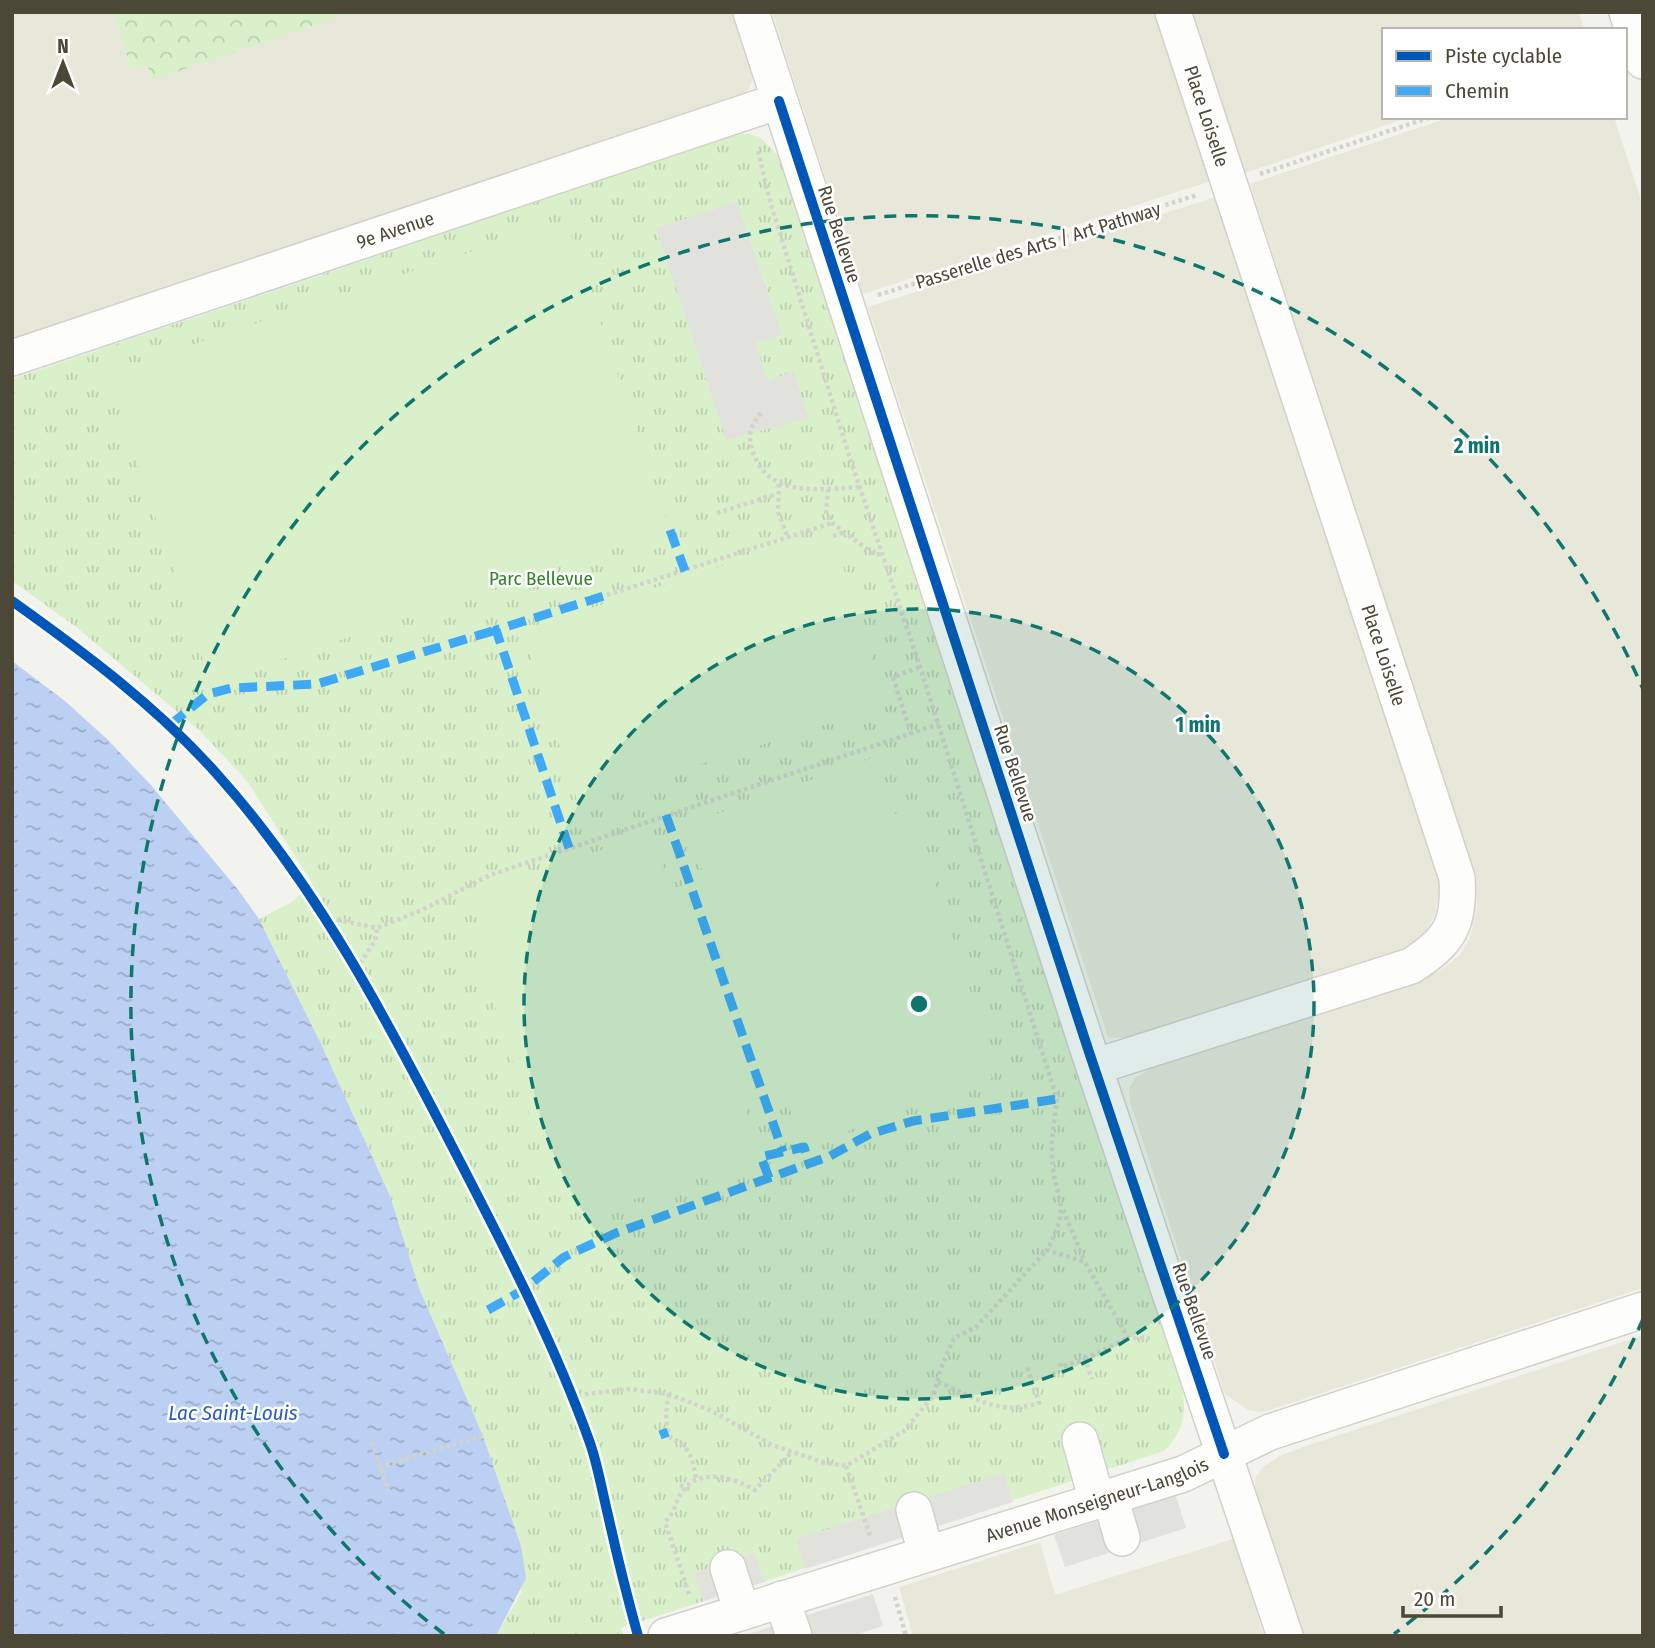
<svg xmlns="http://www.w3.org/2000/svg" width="1655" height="1648" font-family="'Fira Sans Condensed',sans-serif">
  <defs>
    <pattern id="forest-crowns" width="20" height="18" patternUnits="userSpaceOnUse" patternTransform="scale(1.75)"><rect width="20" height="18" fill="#d9f0cb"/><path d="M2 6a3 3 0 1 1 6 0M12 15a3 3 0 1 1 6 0" fill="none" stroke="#bccfaf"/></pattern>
    <pattern id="park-tufts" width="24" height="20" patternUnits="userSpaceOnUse" patternTransform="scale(1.75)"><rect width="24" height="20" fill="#d9f0cb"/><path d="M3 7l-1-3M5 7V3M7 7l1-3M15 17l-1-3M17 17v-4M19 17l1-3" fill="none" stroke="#bccfaf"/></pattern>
    <pattern id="water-ripples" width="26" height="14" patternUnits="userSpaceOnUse" patternTransform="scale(1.75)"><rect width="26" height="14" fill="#bbd0f3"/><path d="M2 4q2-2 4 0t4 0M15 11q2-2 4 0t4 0" fill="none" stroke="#9aabc6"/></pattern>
  </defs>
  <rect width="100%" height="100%" fill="#f3f3ed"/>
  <!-- residential -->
  <path fill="#e7e7da" d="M12,12h101l19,59 16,-4 5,12 201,-67h381l18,68 -5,10 -8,6 -728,244z
    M772,12h384l55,169 -348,113z
    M1193,12h386l5,18h-200v87h26l-165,56z
    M1451,117h163l29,90v1081l-370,121 -12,3 -13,-2 -23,-16 -95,-292 -1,-14 7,-11 17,-10 285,-95 21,-16 11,-18 7,-29 -1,-27 -10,-31 -216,-667z
    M1216,197l223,674 1,19 -5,24 -9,17 -13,13 -18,9 -264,84 -16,1 -7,-1 -240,-730z
    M1643,1335v301h-340l-48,-145v-13l8,-11 17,-11 23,-9z
    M1233,1539l31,97h-351l-14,-49 141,-45 15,53z"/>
  <!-- forest -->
  <path fill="url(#forest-crowns)" d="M113,12h241l-202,68 -4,-13 -16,4z"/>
  <!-- park -->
  <path fill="url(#park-tufts)" d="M749,134l11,3 22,23 160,501 232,694c10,36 20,68 -10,96l-543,177 2,8h-127l25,-43v-47l-38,-110 -64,-148 -29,-92 -69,-152 -62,-125 31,-16 23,-19 -66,-103 -49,-52 -122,-102 -64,-46v-202l724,-244z"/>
  <!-- pitch -->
  <path fill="#d9f0cb" d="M566,220l104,310 -459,153 -104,-310z
    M832,531l55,174 -309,98 -55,-173z
    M874,757l22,58 15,-5 73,222 -8,3 16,43 -188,69 -19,-50 -39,13 15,47 -180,60 -17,-48 -15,5 -72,-222 12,-4 -18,-54 181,-61 19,56 34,-11 -19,-53z"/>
  <!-- parking -->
  <path fill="#e2e2dc" d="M737,202l45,133 -27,8 6,17 7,21 25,-10 16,47 -83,22 -70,-212z
    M1004,1473l9,29 -208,67 -9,-30z
    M1176,1496l10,32 -121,39 -11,-32z
    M755,1553l9,29 -61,19 -9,-28z
    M873,1594l10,32 -31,10h-110z"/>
  <!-- water -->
  <path fill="url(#water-ripples)" d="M12,661l53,40 42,38 43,45 89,107 20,28 62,125 69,152 29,92 64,148 38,110 5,32 -30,58h-484z"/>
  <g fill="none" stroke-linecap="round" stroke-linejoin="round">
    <defs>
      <g id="minor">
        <path d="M751,12l337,1037 197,587"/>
        <path d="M1627,12l16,49"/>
        <path id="s1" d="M12,358l767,-257"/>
        <path d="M1094,1067l317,-101c39,-25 49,-42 46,-88l-284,-866"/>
        <path d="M1080,1440l17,61"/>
        <path d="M1110,1496l12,42"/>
        <path d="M914,1510l12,43"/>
        <path d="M728,1568l14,44"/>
        <path d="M782,1599l12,37"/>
        <path id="s2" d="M666,1636l517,-162 87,-42 373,-122"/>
      </g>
    </defs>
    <!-- minor casing -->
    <use href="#minor" stroke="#d1d1ca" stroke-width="38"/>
    <!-- path -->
    <path stroke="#d3d3cb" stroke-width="4.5" stroke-dasharray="3.5 3.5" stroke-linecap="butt" d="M758,151l12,50 77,248 73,218 137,432c-2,18 -6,38 -5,56 2,47 21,47 -5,95l38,12 43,76h22
      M1260,174l171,-57
      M878,295l319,-100
      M761,413c-11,14 -14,22 -8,39 15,47 68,37 107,35
      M779,484l-1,28 10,26
      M828,489l-2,23 6,11 43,32 7,-2
      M717,513l60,-19
      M833,536l12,-4
      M607,595l225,-72
      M911,734l-18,-57 27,-10
      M323,917l54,11 45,-18 68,-35 449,-151
      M356,969l19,-28 2,-13
      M1063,1210l22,52
      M1085,1359l43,-21
      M1060,1363l1,4 24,-8 7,20
      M938,1382c38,16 59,34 101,21l-12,-37
      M669,1394c-3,15 -5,29 2,44 19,8 22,22 25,41
      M571,1396l57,-7 41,5 43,17 60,34 50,17 24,4 58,-35 29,-35 8,-28 13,-30 22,-11 71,-77
      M372,1443l16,48
      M846,1466l25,72
      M379,1467l104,-31
      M680,1485l13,6
      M689,1594l-24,-72c12,-13 10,-21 19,-33 17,-21 51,-11 71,1l36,-37
      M895,1597l11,39"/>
    <!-- minor -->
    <use href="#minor" stroke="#fdfdfc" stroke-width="35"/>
    <!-- quiet -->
    <path stroke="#3fa9f5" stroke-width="9" stroke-dasharray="18 9" stroke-linecap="butt" d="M670,530l15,41
      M170,725l38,-31 24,-6 85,-4 179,-54
      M666,815l117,337
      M569,848l-73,-218 111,-35
      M769,1178l-8,-21 43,-10 5,17
      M488,1310l35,-20 41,-33 52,-24 214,-77 40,-22 43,-13 144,-22
      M660,1435l8,-3"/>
    <defs>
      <path id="cycleway" d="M779,101l309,948 136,405
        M12,601c73,52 144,105 204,172 100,111 170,245 238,377 49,95 100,192 136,293 8,23 12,48 18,72 9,41 19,81 30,121"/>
    </defs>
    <!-- cycleway casing -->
    <use href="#cycleway" stroke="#fff" stroke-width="15"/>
    <!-- cycleway -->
    <use href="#cycleway" stroke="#0057b8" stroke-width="10"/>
  </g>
  <!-- distance rings -->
  <circle cx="919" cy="1004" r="395" fill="#0f766e" fill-opacity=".12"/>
  <g fill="none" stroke="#0f766e" stroke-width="3.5" stroke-dasharray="12 9">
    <circle cx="919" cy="1004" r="395"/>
    <path d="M1643 1319A789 789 0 0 1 1394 1634M444 1634A789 789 0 1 1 1643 689"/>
  </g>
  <g text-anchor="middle" stroke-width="5" stroke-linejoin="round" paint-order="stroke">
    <!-- street labels -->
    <g font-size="19" fill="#4b4837" stroke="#fff">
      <text transform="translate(1207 116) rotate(72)" y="7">Place Loiselle</text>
      <text dy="7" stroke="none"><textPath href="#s1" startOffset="404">9e Avenue</textPath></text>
      <text transform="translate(840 234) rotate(72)" y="7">Rue Bellevue</text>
      <text transform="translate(1038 245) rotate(-17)" y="7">Passerelle des Arts / Art Pathway</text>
      <text transform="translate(1384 655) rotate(72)" y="7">Place Loiselle</text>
      <text transform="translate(1016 773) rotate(72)" y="7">Rue Bellevue</text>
      <text transform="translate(1195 1311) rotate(71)" y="7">Rue Bellevue</text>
      <text dy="7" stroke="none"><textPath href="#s2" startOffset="452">Avenue Monseigneur-Langlois</textPath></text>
    </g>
    <!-- park labels -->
    <g font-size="19" fill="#328225" stroke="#fff">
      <text x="541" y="585">Parc Bellevue</text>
    </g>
    <!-- water labels -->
    <g font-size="21" font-style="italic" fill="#275cc0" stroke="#fff">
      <text x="233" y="1420">Lac Saint-Louis</text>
    </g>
  </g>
  <circle cx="919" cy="1004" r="10" fill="#0f766e" stroke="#fff" stroke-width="3.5"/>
  <g font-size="21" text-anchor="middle" font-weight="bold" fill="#0f766e" stroke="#fff" stroke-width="5" stroke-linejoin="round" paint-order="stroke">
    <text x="1477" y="453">2 min</text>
    <text x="1198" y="732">1 min</text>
  </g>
  <!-- border -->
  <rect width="1655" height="1648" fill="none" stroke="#4b4837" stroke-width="28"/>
  <!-- legend -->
  <rect x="1382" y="28" width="245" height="91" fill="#ffffff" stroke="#b7b6af" stroke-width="2"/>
  <rect x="1396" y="51" width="35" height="10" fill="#0057b8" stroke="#b7b6af" stroke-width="2"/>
  <text x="1445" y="63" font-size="21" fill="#4b4837">Piste cyclable</text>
  <rect x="1396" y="86" width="35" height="10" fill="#3fa9f5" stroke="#b7b6af" stroke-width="2"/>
  <text x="1445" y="98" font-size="21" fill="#4b4837">Chemin</text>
  <!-- north arrow -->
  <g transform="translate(63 63)" stroke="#ffffff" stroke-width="5" paint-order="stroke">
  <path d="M0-5L12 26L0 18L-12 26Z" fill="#4b4837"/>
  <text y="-10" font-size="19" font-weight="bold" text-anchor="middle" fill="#4b4837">N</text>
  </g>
  <!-- scale -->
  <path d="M1403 1606v10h98v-10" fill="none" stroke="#4b4837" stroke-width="3.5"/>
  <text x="1414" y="1606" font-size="21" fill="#4b4837" stroke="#ffffff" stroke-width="5" paint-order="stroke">20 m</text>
</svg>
